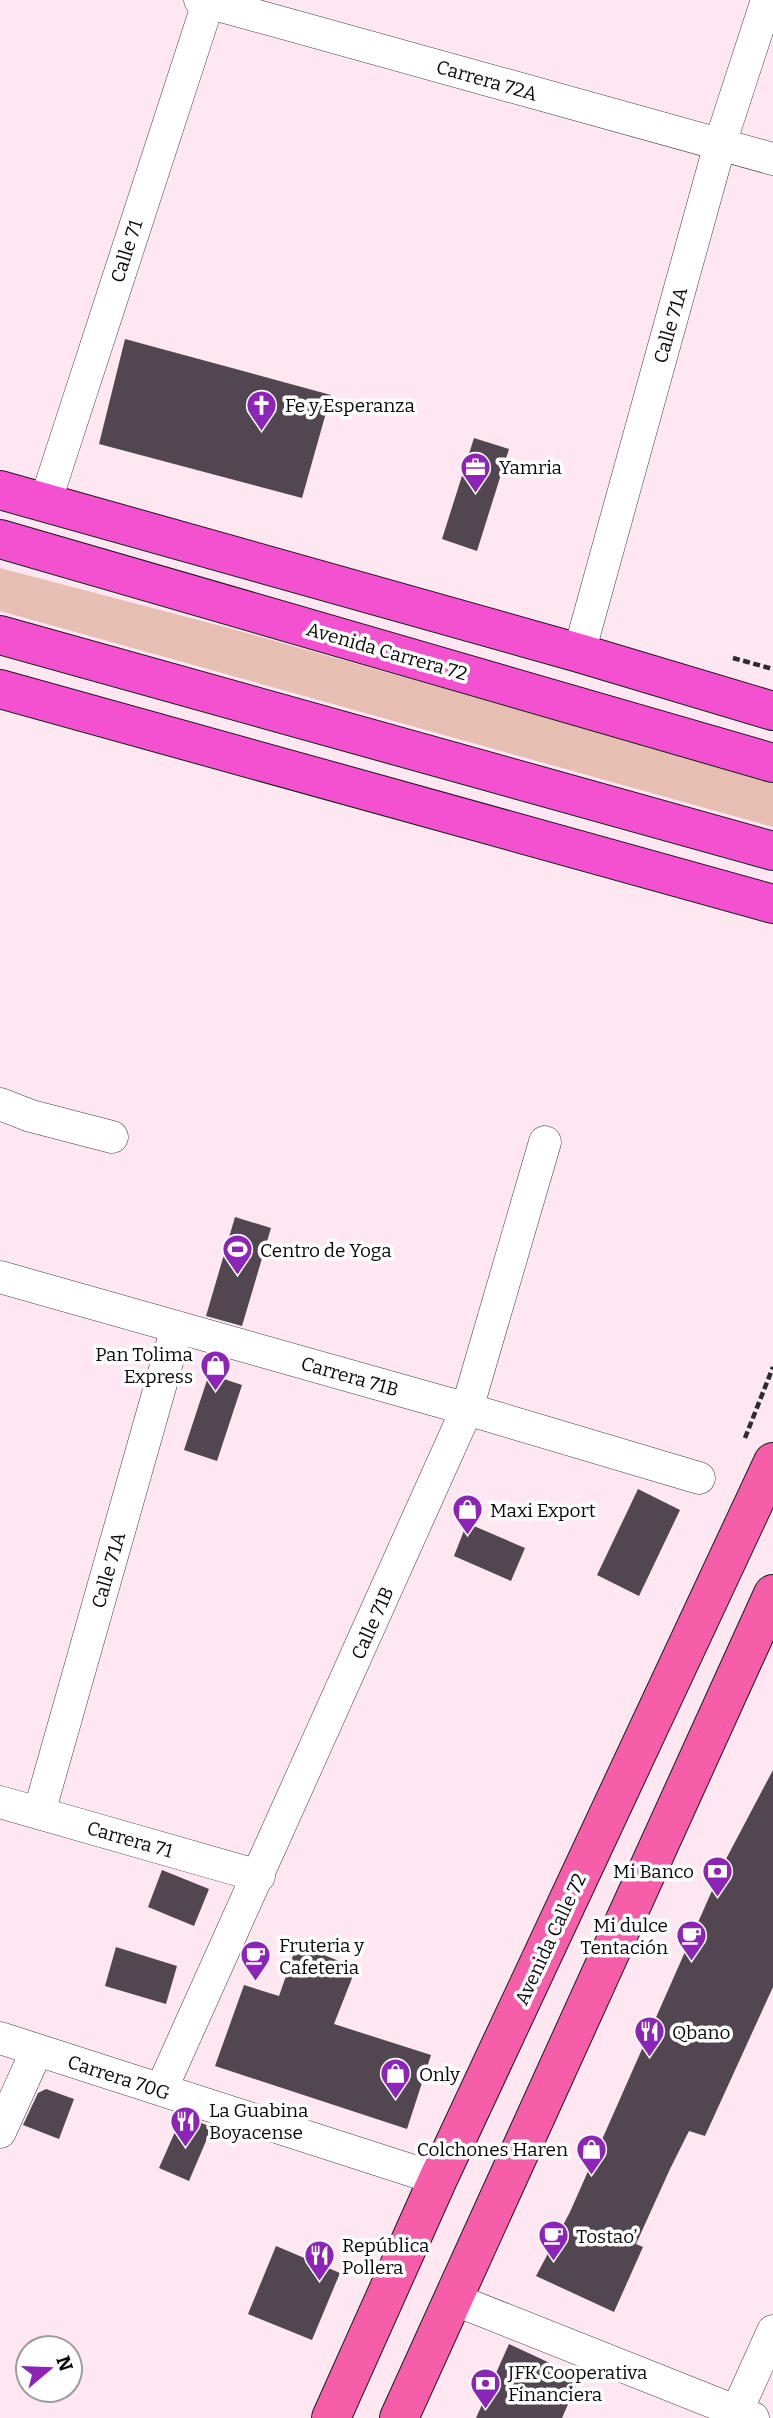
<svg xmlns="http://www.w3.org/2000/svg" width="773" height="2418" font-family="Bitter,serif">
  <rect width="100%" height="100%" fill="#ffe7f1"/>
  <!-- green -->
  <path fill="#e7bfb2" d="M0,568l229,60 544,153v46l-773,-216z"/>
  <!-- building -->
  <path fill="#524650" d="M125,339l206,56 -29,103 -203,-54z
    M474,438l35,11 -32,102 -35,-12z
    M235,1217l36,11 -29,98 -36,-10z
    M209,1374l33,11 -25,76 -33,-11z
    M638,1489l42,21 -41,86 -42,-21z
    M467,1523l58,25 -14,33 -57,-25z
    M773,1770v217l-68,149 -16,-5 -19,38 -34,75 7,3 -29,65 -78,-36 34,-64 156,-353z
    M162,1870l47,19 -15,37 -46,-19z
    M297,1944l59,24 -22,56 97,31 -24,74 -192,-63 29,-81 35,11z
    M116,1947l61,19 -11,38 -61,-18z
    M46,2089l28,10 -15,40 -36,-14 15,-32z
    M182,2116l30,11 -23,54 -30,-13z
    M276,2246l64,27 -28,67 -64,-26z
    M509,2344l71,33 -18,41h-86z"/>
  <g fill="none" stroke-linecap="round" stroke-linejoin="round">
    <defs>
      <path id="minor" d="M200,0l573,159
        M45,503l164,-503
        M579,653l141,-509 47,-144
        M0,1104l31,12 81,21
        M0,1277l467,132 232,69
        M0,1802l259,74
        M39,1813l138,-486
        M0,2038l438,141
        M161,2090l306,-681 78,-267
        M0,2132l37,-82
        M453,2299l300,119
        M736,2413l37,-82"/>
      <path id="major" d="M331,2418l107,-239 335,-717
        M399,2418l374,-824"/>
      <path id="highway" d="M0,490l579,163 194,58
        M0,539l773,224
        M0,635l773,216
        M0,689l773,215"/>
    </defs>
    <!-- minor casing -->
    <use href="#minor" stroke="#3d3d3d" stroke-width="33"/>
    <!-- major casing -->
    <use href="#major" stroke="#1b1b1b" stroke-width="40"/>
    <!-- highway casing -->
    <use href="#highway" stroke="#1b1b1b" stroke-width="40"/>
    <!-- path -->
    <path stroke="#2c2c2c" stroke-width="4.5" stroke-dasharray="7 3.5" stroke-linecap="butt" d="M733,658l40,11
      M745,1438l28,-71"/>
    <!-- minor -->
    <use href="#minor" stroke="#fff" stroke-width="32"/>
    <!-- major -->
    <use href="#major" stroke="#f75ea9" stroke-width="38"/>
    <!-- highway -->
    <use href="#highway" stroke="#f351d0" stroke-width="38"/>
  </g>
  <!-- icons -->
  <defs>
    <symbol id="church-pin" viewBox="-11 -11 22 30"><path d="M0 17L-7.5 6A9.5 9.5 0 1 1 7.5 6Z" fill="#8c25b7" stroke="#fff"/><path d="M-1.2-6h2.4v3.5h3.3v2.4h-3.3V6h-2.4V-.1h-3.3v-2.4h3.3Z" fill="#fff"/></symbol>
    <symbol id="office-pin" viewBox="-11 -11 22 30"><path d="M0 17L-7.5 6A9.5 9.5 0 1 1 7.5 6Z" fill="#8c25b7" stroke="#fff"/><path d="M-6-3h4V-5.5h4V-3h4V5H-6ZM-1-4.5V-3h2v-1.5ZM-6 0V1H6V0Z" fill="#fff"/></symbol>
    <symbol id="stadium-pin" viewBox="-11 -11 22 30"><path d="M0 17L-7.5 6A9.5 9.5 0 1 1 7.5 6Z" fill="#8c25b7" stroke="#fff"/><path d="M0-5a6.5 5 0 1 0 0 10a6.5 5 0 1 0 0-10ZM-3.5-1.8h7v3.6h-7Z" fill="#fff"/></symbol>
    <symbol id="shop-pin" viewBox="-11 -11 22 30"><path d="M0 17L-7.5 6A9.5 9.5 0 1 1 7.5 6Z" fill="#8c25b7" stroke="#fff"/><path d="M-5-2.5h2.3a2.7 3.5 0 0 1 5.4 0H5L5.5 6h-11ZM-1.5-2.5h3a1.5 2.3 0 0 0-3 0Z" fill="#fff"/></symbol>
    <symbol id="bank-pin" viewBox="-11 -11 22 30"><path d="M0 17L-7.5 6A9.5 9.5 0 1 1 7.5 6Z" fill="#8c25b7" stroke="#fff"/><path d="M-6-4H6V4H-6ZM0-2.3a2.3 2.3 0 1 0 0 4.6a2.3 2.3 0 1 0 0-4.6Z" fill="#fff"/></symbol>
    <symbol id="cafe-pin" viewBox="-11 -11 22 30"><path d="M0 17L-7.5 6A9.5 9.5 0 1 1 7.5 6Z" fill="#8c25b7" stroke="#fff"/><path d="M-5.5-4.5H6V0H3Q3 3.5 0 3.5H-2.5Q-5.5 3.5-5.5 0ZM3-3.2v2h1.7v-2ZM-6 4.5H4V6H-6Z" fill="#fff"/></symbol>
    <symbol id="restaurant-pin" viewBox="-11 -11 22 30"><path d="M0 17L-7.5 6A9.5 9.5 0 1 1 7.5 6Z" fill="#8c25b7" stroke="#fff"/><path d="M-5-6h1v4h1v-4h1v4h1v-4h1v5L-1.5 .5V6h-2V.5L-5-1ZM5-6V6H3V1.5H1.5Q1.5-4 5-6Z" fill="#fff"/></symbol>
  </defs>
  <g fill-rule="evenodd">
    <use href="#church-pin" x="244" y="388" width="35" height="47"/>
    <use href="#office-pin" x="458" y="450" width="35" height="47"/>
    <use href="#stadium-pin" x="220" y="1232" width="35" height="47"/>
    <use href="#shop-pin" x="198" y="1348" width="35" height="47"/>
    <use href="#shop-pin" x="450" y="1492" width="35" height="47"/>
    <use href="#bank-pin" x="700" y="1854" width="35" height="47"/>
    <use href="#cafe-pin" x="674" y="1918" width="35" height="47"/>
    <use href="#cafe-pin" x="238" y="1938" width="35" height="47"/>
    <use href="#restaurant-pin" x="632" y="2014" width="35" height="47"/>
    <use href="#shop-pin" x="378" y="2056" width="35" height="47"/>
    <use href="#restaurant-pin" x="168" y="2104" width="35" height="47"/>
    <use href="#shop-pin" x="574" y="2132" width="35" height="47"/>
    <use href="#cafe-pin" x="536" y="2218" width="35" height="47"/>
    <use href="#restaurant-pin" x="302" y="2238" width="35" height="47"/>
    <use href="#bank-pin" x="468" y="2366" width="35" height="47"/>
  </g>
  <g text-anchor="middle" stroke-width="7" stroke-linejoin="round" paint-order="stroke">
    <!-- street labels -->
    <g font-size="19" fill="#0a0a0a" stroke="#fff">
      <text transform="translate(487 80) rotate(16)" y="7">Carrera 72A</text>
      <text transform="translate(126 251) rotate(-72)" y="7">Calle 71</text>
      <text transform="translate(670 325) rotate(-74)" y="7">Calle 71A</text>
      <text transform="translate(387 651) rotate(16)" y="7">Avenida Carrera 72</text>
      <text transform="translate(350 1376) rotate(16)" y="7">Carrera 71B</text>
      <text transform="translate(108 1570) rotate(-74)" y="7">Calle 71A</text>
      <text transform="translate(372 1623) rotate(-66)" y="7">Calle 71B</text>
      <text transform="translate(130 1839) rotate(16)" y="7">Carrera 71</text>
      <text transform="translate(550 1939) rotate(-65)" y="7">Avenida Calle 72</text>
      <text transform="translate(119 2077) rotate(18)" y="7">Carrera 70G</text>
    </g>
    <!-- poi labels -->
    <g font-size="19" fill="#0a0a0a" stroke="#fff" text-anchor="start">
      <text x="285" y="412">Fe y Esperanza</text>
      <text x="499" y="474">Yamria</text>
      <text x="260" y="1257">Centro de Yoga</text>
      <text x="193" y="1361" text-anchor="end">Pan Tolima<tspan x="193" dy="22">Express</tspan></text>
      <text x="490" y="1517">Maxi Export</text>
      <text x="694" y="1878" text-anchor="end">Mi Banco</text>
      <text x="668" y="1932" text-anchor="end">Mi dulce<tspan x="668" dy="22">Tentación</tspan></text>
      <text x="279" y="1952">Fruteria y<tspan x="279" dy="22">Cafeteria</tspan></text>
      <text x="672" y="2039">Qbano</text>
      <text x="419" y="2081">Only</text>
      <text x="209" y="2117">La Guabina<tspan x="209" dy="22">Boyacense</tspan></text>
      <text x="568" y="2156" text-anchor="end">Colchones Haren</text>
      <text x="576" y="2243">Tostao’</text>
      <text x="342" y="2252">República<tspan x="342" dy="22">Pollera</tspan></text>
      <text x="508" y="2379">JFK Cooperativa<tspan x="508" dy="22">Financiera</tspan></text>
    </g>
  </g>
  <!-- north arrow -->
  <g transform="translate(49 2369) rotate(71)"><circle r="33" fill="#ffffff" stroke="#9d9d9d" stroke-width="2"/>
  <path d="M0-5L12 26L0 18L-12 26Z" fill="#8c25b7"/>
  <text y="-10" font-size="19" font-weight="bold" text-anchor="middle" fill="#0a0a0a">N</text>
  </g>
</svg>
